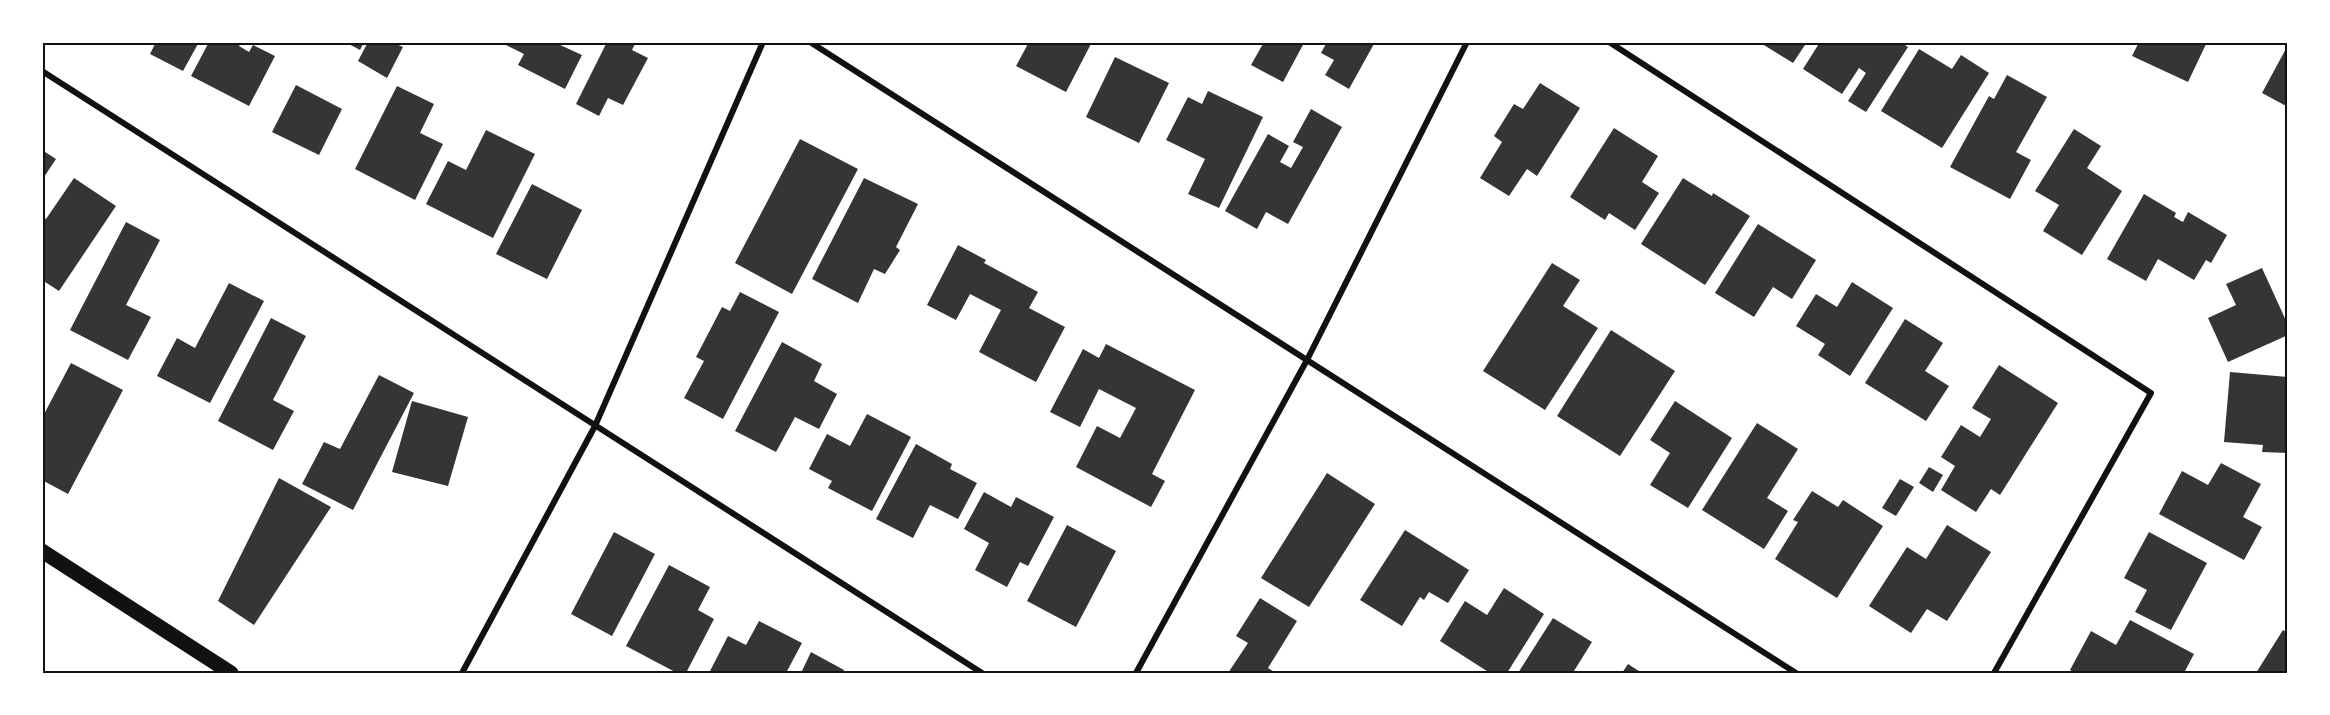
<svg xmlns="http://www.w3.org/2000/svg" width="2330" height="715" font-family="'Archivo Narrow',sans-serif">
  <rect width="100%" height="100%" fill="#fff"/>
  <!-- building -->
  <path fill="#353535" d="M156,42h43l-16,29 -33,-17z
    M209,42h33l-3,4 10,6 4,-7 22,11 -26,50 -58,-30z
    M345,42h19l-4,8z
    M368,42h24l11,5 -16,31 -29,-17z
    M500,42h59l-1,2 24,11 -17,34 -47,-24 6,-11z
    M607,42h29l-4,8 16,8 -25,47 -15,-7 -9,18 -23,-12z
    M1029,42h63l-26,50 -50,-26z
    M1264,42l40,1 -21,39 -32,-17z
    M1327,42h48l-26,47 -24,-14 9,-15 -13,-7z
    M1759,42h48l-14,21z
    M1820,42h80l8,5 -42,65 -18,-11 18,-28 -7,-5 -17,26 -39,-25z
    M2139,42h68l-19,40 -56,-26z
    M2288,45v62l-26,-14z
    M1919,49l33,20 9,-14 28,18 -47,75 -61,-37z
    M1115,57l54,26 -30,60 -53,-26z
    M2007,75l40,22 -31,55 15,8 -21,39 -60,-32 39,-71 5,3z
    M1540,83l40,25 -43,68 -10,-7 -18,27 -29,-18 22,-36 -8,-6 20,-32 9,5z
    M296,85l46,24 -23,46 -47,-23z
    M397,86l37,18 -14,29 23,11 -28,56 -60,-31z
    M1208,91l55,26 -44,91 -31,-14 17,-35 -39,-19 22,-43 14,7z
    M1311,109l31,18 -54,97 -22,-12 -9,17 -32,-18 43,-77 21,12 -9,16 11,6 12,-21 -10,-5z
    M1614,128l44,28 -16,26 17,11 -24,37 -26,-17 -4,7 -35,-23z
    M2074,129l27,17 -14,22 35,23 -40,64 -39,-24 16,-26 -24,-14z
    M486,130l49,24 -42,84 -67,-34 22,-43 18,9z
    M800,139l58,30 -66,125 -57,-31z
    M42,150l14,9 -14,21z
    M74,178l42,28 -57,85 -17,-11v-64l4,3z
    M864,178l54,26 -22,43 4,3 -15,24 -11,-5 -16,34 -46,-24z
    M1683,178l29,18 1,-3 37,23 -45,69 -64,-41z
    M532,184l50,26 -35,69 -51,-25z
    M2144,194l32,19 -2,4 9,5 5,-10 39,23 -16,28 -5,-3 -12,20 -36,-21 -12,22 -39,-22z
    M126,222l34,18 -34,65 25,12 -23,43 -58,-30z
    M1758,224l58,36 -24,39 -19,-12 -19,30 -39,-24z
    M958,245l28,15 -2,3 54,29 -9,16 36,19 -29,55 -57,-30 22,-42 -31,-16 -14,26 -29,-15z
    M1552,263l28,17 -17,26 35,22 -53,82 -62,-39z
    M2262,268l26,57v10l-60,27 -20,-44 28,-13 -10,-21z
    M1852,282l41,26 -43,68 -32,-21 7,-11 -29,-18 20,-32 21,13z
    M229,283l35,18 -54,102 -53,-27 20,-38 18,10z
    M740,292l39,20 -56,107 -39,-21 20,-37 -8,-4 26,-50 8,4z
    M271,318l35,18 -33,64 21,11 -21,39 -55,-29z
    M1905,319l38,24 -18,28 24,15 -23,35 -61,-38z
    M1611,330l64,41 -55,85 -63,-40z
    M782,342l40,22 -8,17 23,13 -18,35 -24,-12 -19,35 -41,-21z
    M1106,344l89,46 -43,84 13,7 -14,26 -75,-40 21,-41 23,12 16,-30 -37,-19 -19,38 -30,-15 33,-63 16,9z
    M71,363l52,27 -55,104 -26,-14v-62z
    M1999,365l59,38 -58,92 -9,-6 -15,23 -35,-22 14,-24 -14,-9 20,-32 19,12 11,-18 -19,-11z
    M2230,372l58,5v76l-26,-1 1,-7 -39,-3z
    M379,375l35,18 -61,117 -51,-26 22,-42 16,7z
    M412,401l56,16 -20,69 -56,-14z
    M1675,401l57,37 -44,70 -38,-23 20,-32 -20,-13z
    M867,414l44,23 -39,74 -44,-23 4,-7 -23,-12 18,-35 23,12z
    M1757,423l41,26 -31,49 21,13 -24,38 -62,-39z
    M916,444l36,20 -2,5 27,14 -19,36 -28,-14 -17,33 -37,-19z
    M2221,463l40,21 -18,33 19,10 -18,33 -85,-46 23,-43 26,14z
    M1929,467l14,8 -10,17 -14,-9z
    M1327,473l48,31 -66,103 -48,-29z
    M279,478l52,29 -77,118 -36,-24z
    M1900,479l14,8 -18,29 -14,-8z
    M1812,491l26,16 5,-7 40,26 -46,72 -62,-39 23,-37 -5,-2z
    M984,492l27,15 5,-10 38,20 -26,49 -8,-4 -13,25 -32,-17 14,-27 -25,-14z
    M1067,525l49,26 -40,76 -49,-26z
    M1947,525l44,27 -44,69 -20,-12 -16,24 -42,-27 38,-59 19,12z
    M1405,530l64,40 -21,33 -19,-11 -5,8 -4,-3 -18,29 -42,-26z
    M614,532l41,22 -43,82 -41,-22z
    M2149,532l58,31 -36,67 -36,-18 12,-22 -23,-12z
    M669,565l41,22 -12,23 16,9 -28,54h-9l-51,-27z
    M1504,588l40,26 -37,59h-17l-50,-32 25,-40 22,14z
    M1260,598l37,23 -29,47 8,5h-48l20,-30 -12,-7z
    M1553,618l39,24 -18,29 3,2h-59z
    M2130,620l64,34 -10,19h-109l-5,-3 21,-39 25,14z
    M759,621l43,22 -16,30h-77l19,-37 18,9z
    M2283,630l5,3v40h-32z
    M811,652l33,18 -1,3h-42z
    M1628,664l14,9h-20z"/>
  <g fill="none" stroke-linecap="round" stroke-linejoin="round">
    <!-- minor -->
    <path stroke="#111" stroke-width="6" d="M810,42l986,631
      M1609,42l542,351 -157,280
      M42,71l940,602
      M462,673l133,-247 168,-384
      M1136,673l171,-313 160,-318"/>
    <!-- primary -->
    <path stroke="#111" stroke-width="15" d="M42,551l189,122"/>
  </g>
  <!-- border -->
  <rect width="2330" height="715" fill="none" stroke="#ffffff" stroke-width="87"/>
  <rect x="44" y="44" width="2242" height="628" fill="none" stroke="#111" stroke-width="2"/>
</svg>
